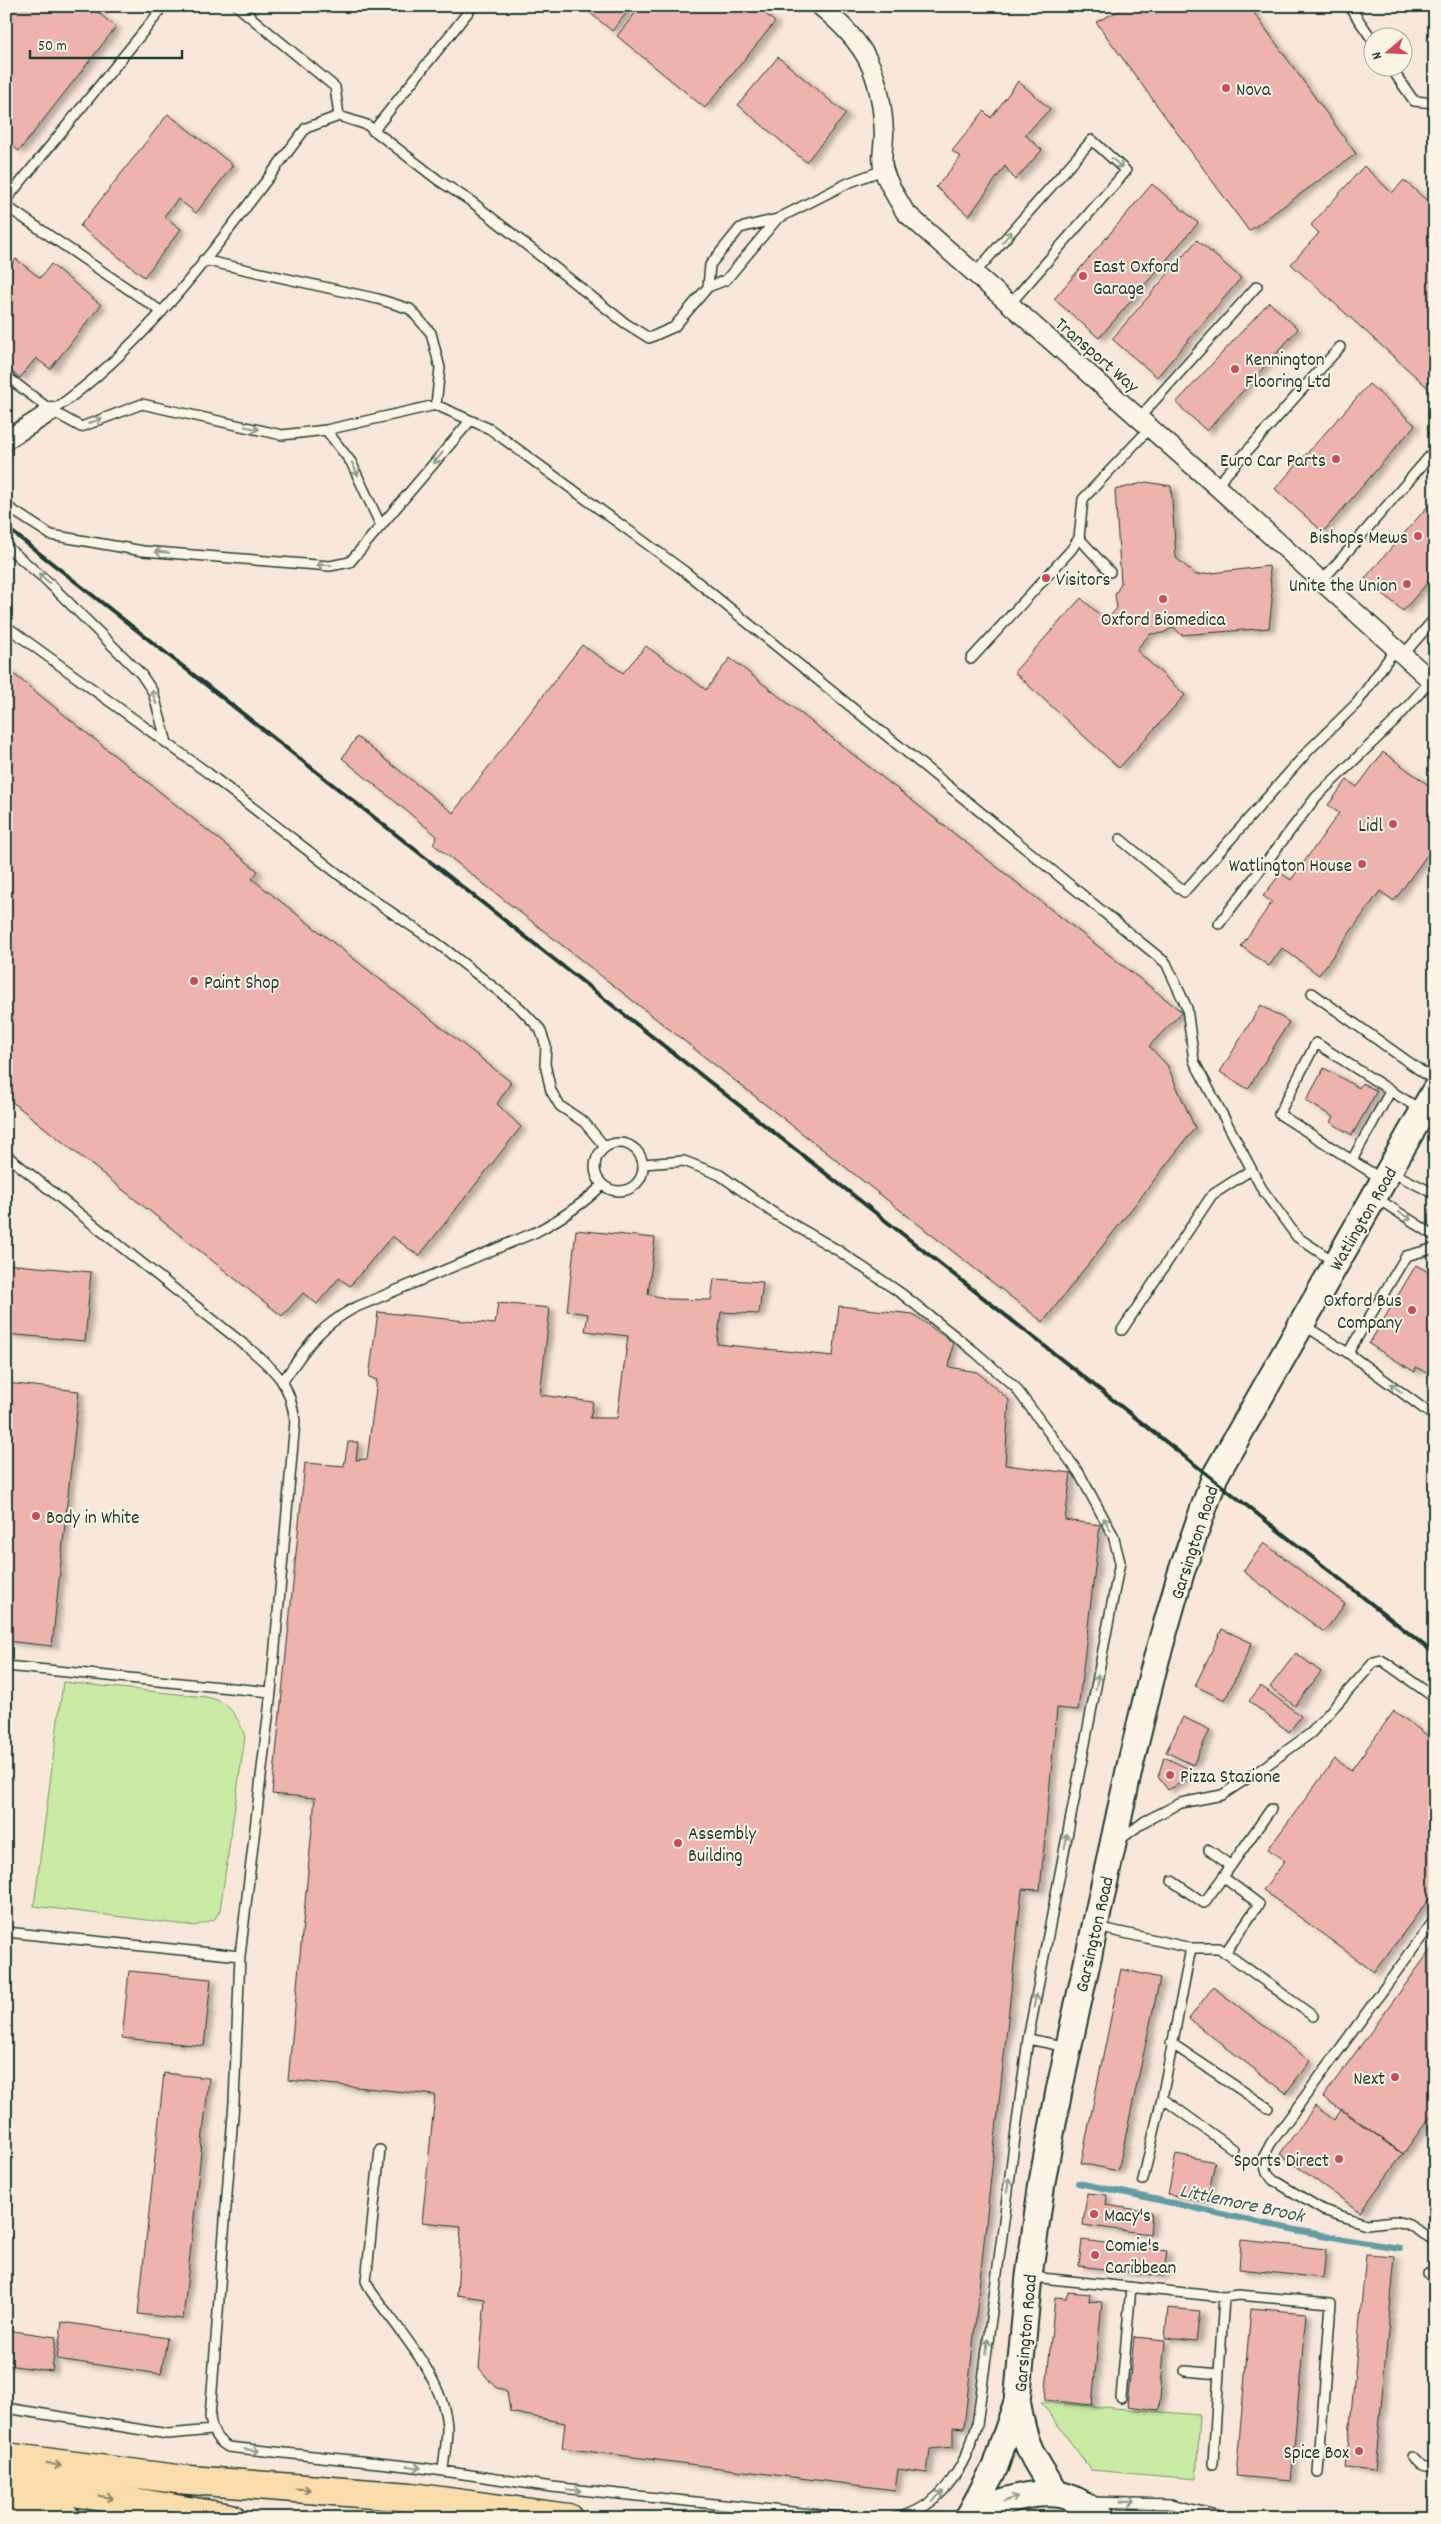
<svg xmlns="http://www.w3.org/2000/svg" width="1441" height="2524" font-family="Dekko,sans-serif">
  <defs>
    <filter id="shadow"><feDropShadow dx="5.5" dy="3" stdDeviation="2.5" flood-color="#0004"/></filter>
  </defs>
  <rect width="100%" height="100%" fill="#f9e8da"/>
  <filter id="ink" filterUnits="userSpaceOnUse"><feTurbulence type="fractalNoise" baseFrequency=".02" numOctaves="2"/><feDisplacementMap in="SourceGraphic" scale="10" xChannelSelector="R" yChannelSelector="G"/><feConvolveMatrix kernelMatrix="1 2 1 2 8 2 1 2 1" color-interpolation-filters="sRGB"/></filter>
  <g filter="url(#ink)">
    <!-- green -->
    <path fill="#c9eba3" stroke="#74946c" d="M63,1682l143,15c23,4 32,19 39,40l-25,173 -5,9 -20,7 -161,-20z
      M1041,2402l159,13 -4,64 -105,-9z"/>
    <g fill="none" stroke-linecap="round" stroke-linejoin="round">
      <!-- stream -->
      <path stroke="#629ca4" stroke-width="6" d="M1078,2183c107,21 213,50 322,65"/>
    </g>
    <!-- building -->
    <path fill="#eeb3ad" stroke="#1f3d34" filter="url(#shadow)" d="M6,6h94l-4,5 20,16 -97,124 -13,-10z
      M582,6h50l-20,25z
      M641,6h115l19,16 -70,86 -88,-72z
      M1129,6h120l107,148 -107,77 -153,-209z
      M778,57l68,57 -40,48 -68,-57z
      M1018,81l32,28 -25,26 17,15 -27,30 -10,-14 -36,50 -33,-29 25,-30 -9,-6 32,-40 7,7z
      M168,114l65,51 -37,48 -18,-14 -14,17 17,13 -37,48 -64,-51z
      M1364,166l28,27 12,-13 31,28v186l-144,-130 28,-31 -8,-8z
      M1152,184l46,39 -99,115 -45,-39z
      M1197,240l44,38 -84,99 -45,-38z
      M16,259l24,19 11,-14 50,41 -51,64 -14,-11 -16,20 -14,-11v-96z
      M1269,302l29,27 -91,102 -31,-28z
      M1369,384l46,41 -92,107 -48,-43z
      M1146,482l25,4 5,72 20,17 73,-9 3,34 -3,28 -88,7 -7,-8 -11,6 -13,1 -14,16 49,45 -66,73 -105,-96 67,-74 25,23 11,-13 -2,-13 6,-12 -6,-93z
      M1435,498v76l-32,37 -38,-33z
      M582,645l41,28 23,-27 60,44 24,-32 452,354 -33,34 18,19 28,63 -152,194 -610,-478 4,-8 -95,-78 15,-21 96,76z
      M6,668l252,203 -6,8 259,203 -14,22 24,23 -102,129 -27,-20 -42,50 -11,-8 -22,26 -14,-11 -21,23 -276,-219z
      M1383,752l52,38v54l-41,57 -14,-10 -61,84 -37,-27 -13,18 -28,-20 31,-44 -9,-6 18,-23 10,7 48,-67 -11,-8 19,-25 10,7z
      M1261,1005l28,17 -41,67 -28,-17z
      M1324,1068l35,20 3,-5 15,8 -25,44 -22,-13 3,-5 -27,-16z
      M576,1230l79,8 -7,56 20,5 43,1 3,-21 49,3 -4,32 -38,-2 -4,32 116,12 6,-50 74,8 40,29 -4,24 28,5 32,28 -4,65 66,8 -6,47 35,5 -22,185 -21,-2 -17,182 -18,-1 -58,539 -11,-1v20l-23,2 -3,24 -29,-4 -3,21 -333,-42 3,-25 -55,-11 -3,-20 -12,-5 -16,-19 6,-69 -28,-4 4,-69 -39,-4 13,-127 -147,-15 27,-282 -43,-4 33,-331 39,3 4,-24h10l-2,18 11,-1 10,-79 -8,-3 9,-65 117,12 3,-21 52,5 -10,87 53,7 -3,16h27l11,-82 -43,-5 3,-17 -21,-3z
      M6,1264l85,8 -6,69 -79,-7z
      M1416,1265l19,11v102l-19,-11 -1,5 -46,-28z
      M6,1383l73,8 -27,255 -46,-5z
      M1264,1543l81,61 -21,28 -81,-61z
      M1222,1629l30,14 -27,57 -30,-14z
      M1296,1653l25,19 -26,34 -25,-19z
      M1261,1686l40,30 -12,16 -40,-31z
      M1394,1711l41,30v150l-61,81 -111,-82 22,-29 -17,-12 67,-90 16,11z
      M1183,1717l27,13 -17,35 -27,-13z
      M1164,1757l25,12 -5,12 -16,9 -10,-13z
      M1435,1944v166l-32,44 -80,-57z
      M1121,1969l39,9 -42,193 -37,-8z
      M129,1971l82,8 -7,67 -82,-8z
      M1213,1987l97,74 -24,32 -97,-74z
      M164,2073l45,5 -26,241 -45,-5z
      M1315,2106l19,14 8,-11 61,45 -43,58 -80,-58z
      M1176,2154l39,8 -8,40 -39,-8z
      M1087,2193l20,2 -1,10 46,7 -2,22 -67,-9z
      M1082,2240l85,11 -4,25 -84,-10z
      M1241,2240l85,9 -3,29 -84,-9z
      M1366,2254l29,2 -20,215 -29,-3z
      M1068,2292l22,2 -1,7 13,1 -10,103 -47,-5 10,-103 12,1z
      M1168,2308l32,3 -4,30 -31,-3z
      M1251,2308l55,5 -15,168 -55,-5z
      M62,2322l105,16 -6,36 -104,-15z
      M6,2330l50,7 -4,34 -46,-6z
      M1134,2337l31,3 -6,70 -32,-4z"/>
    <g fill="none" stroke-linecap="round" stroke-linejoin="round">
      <defs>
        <path id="service" d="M237,6l98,81 4,29
          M1349,6l25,36
          M1391,68l23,33 21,2
          M373,131l100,-125
          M6,200l151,-185 4,-9
          M6,206l156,106
          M203,260l175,39 32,10 21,24 9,35 -4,37
          M975,273l117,-133 34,31 -116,133
          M708,287l2,-22 30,-37 37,-9 71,-36 35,-13
          M6,376l46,35 29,16 61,-23 140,31 44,-5 110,-25 54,24 194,142 482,392 21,45 7,53 68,128 35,48 39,26
          M52,411c104,-72 178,-184 254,-283l33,-12 28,9 71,55 34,22 153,121 24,15 25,-11 34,-40 18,-7 51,-61
          M1139,418l118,-132
          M326,430l25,32 30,64
          M1216,486l124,-139
          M6,506l45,29 92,16 187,15 20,-4 120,-141
          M1079,538l31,34
          M6,546l41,35 94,93 12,18 14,51
          M1322,581l113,-131
          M6,626l202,147 152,118 81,55 79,62 20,21 6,17 -1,18 6,27 9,15 24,16 21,25
          M1403,655l32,-37
          M971,659l100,-109 8,-12 4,-39 67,-71
          M1120,839l64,53 125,-142 48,-47 39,-55
          M1219,924l97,-127 78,-75 37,-42
          M1312,993l123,88
          M595 1167a24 24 0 1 1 48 0a24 24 0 1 1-48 0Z
          M6,1155l245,195c27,23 39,34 44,71l-24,271 -31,264 -6,146 -24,315c2,14 5,22 18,30l188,20 136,20 298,31
          M1352,1160l39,-70
          M643,1164l41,-3 36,14 55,39 64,37 63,43 73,58 40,35 64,86 34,62 7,27 -92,477 40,8
          M1391,1172l44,22
          M1383,1180l-104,-66 37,-71 105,67
          M1375,1197l60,39
          M1302,1324l46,29 87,64
          M1122,1330l90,-135 39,-25
          M1348,1353l58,-97 29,-8
          M283,1381c25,-35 32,-51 71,-73l182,-76c24,-13 47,-27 66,-47
          M6,1666l265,26
          M1117,1842l28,-21 36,-18 41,-8 38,-25 51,-37 63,-71 7,-2 5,3 49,35
          M1209,1850l22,16
          M1223,1877l48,-68
          M1172,1881l32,22 19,-26 36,27 -34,49
          M1435,1919l-164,224 -8,15 4,14 6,8 50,30 43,14 30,-3 13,4 26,16
          M1097,1927l94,21 -29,150 -19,82
          M6,1932l234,24
          M1191,1948h28l94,68
          M1171,2043l97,65
          M1162,2098l71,51
          M380,2150l-14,131 5,10c27,39 74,88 76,137 0,14 -3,29 -4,43
          M1428,2274l7,6
          M1032,2277l192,20 14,-2 93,8 -13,170
          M1185,2371l34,3
          M1121,2398l10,-111
          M6,2408l162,26 44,-4
          M1413,2457l8,8 14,3
          M1213,2463l11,-166
          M1092,2502l79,2 57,14
          M895,2518c46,-9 70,-51 82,-93l51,-386"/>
        <path id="minor" d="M820,6c47,38 61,67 64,127 0,12 -4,27 0,38 4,14 14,28 21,41l311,274 219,198
          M6,440l46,-29"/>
        <path id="secondary" d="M1018,2405c6,40 16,56 39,89
          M969,2516l26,-49 22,-65 12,-126 13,-94 17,-91 71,-325 23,-95 28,-98 34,-97 220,-386
          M967,2518c22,-15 62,-26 88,-24 18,1 35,15 48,24"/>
        <path id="trunk" d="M6,2457l171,22 234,18 157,21
          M6,2481l225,37
          M6,2508l60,10"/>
      </defs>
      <!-- service casing -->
      <use href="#service" stroke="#1f3d34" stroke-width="12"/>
      <!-- minor casing -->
      <use href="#minor" stroke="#1f3d34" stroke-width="21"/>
      <!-- secondary casing -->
      <use href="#secondary" stroke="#1f3d34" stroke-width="29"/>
      <!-- trunk casing -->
      <use href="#trunk" stroke="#1f3d34" stroke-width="31"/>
      <!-- service -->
      <use href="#service" stroke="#fcf5e5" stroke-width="9"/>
      <!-- minor -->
      <use href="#minor" stroke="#fcf5e5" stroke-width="18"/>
      <!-- secondary -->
      <use href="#secondary" stroke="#fcf5e5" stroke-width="25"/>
      <!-- trunk -->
      <use href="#trunk" stroke="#faddab" stroke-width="28"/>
      <!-- rail -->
      <path stroke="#1f3d34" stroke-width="4" d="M6,527l1429,1127"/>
    </g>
    <!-- one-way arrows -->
    <defs><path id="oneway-shaft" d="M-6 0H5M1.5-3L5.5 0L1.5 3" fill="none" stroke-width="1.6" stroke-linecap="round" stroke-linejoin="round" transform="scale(1.25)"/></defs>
    <g stroke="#8e998c">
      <use href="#oneway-shaft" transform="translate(1117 163) rotate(42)"/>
      <use href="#oneway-shaft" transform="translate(1007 237) rotate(-49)"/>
      <use href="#oneway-shaft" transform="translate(95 421) rotate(-20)"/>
      <use href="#oneway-shaft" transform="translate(252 428) rotate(12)"/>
      <use href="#oneway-shaft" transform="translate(438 458) rotate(130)"/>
      <use href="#oneway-shaft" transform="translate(355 469) rotate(65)"/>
      <use href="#oneway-shaft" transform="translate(162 552) rotate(-175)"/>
      <use href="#oneway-shaft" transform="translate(324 565) rotate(-178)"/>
      <use href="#oneway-shaft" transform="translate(44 578) rotate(-138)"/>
      <use href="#oneway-shaft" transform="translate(154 697) rotate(-109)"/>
      <use href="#oneway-shaft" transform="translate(1405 1216) rotate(33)"/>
      <use href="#oneway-shaft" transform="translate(1396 1388) rotate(-143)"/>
      <use href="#oneway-shaft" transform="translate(1107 1524) rotate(-119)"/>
      <use href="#oneway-shaft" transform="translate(1097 1682) rotate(-79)"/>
      <use href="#oneway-shaft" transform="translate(1066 1841) rotate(-79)"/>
      <use href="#oneway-shaft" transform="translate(1035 2001) rotate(-79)"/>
      <use href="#oneway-shaft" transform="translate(1008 2185) rotate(-82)"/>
      <use href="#oneway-shaft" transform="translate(987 2346) rotate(-85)"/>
      <use href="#oneway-shaft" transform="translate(252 2450) rotate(6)"/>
      <use href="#oneway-shaft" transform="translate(414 2467) rotate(7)"/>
      <use href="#oneway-shaft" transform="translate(574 2490) rotate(6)"/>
      <use href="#oneway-shaft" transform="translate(938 2496) rotate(-42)"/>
      <use href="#oneway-shaft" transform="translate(1011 2499) rotate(-19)"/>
      <use href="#oneway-shaft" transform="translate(1128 2502) rotate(1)"/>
    </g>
    <g stroke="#82856a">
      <use href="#oneway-shaft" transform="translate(54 2465) rotate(8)"/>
      <use href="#oneway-shaft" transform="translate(303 2489) rotate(4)"/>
      <use href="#oneway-shaft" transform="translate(106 2497) rotate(9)"/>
    </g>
  </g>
  <!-- markers -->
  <g fill="#d1495b" stroke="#fcf5e5" stroke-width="2">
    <circle cx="1226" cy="88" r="5"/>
    <circle cx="1083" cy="276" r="5"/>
    <circle cx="1235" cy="369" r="5"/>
    <circle cx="1336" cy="459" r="5"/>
    <circle cx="1418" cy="536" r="5"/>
    <circle cx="1046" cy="578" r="5"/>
    <circle cx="1407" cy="584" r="5"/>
    <circle cx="1163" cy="599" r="5"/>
    <circle cx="1393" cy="824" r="5"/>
    <circle cx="1362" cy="864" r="5"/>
    <circle cx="194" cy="981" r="5"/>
    <circle cx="1412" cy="1310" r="5"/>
    <circle cx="36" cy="1516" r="5"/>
    <circle cx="1170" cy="1775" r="5"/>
    <circle cx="678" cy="1843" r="5"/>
    <circle cx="1395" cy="2077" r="5"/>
    <circle cx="1339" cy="2159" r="5"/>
    <circle cx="1094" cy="2214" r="5"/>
    <circle cx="1095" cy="2255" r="5"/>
    <circle cx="1359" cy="2451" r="5"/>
  </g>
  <g text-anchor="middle" stroke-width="4" stroke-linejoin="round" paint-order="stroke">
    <!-- poi labels -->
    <g font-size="19" fill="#1f3d34" stroke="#fcf5e5" text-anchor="start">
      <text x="1236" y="95">Nova</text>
      <text x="1093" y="272">East Oxford<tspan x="1093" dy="22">Garage</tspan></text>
      <text x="1245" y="365">Kennington<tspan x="1245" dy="22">Flooring Ltd</tspan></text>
      <text x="1326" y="466" text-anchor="end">Euro Car Parts</text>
      <text x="1408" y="543" text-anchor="end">Bishops Mews</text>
      <text x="1056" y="585">Visitors</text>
      <text x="1397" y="591" text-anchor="end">Unite the Union</text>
      <text x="1163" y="625" text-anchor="middle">Oxford Biomedica</text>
      <text x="1383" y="831" text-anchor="end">Lidl</text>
      <text x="1352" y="871" text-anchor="end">Watlington House</text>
      <text x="204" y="988">Paint Shop</text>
      <text x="1402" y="1306" text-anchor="end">Oxford Bus<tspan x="1402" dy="22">Company</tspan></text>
      <text x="46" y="1523">Body in White</text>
      <text x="1180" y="1782">Pizza Stazione</text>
      <text x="688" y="1839">Assembly<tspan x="688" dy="22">Building</tspan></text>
      <text x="1385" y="2084" text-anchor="end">Next</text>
      <text x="1329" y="2166" text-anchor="end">Sports Direct</text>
      <text x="1104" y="2221">Macy's</text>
      <text x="1105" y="2251">Comie's<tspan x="1105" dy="22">Caribbean</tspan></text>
      <text x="1349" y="2458" text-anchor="end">Spice Box</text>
    </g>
    <!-- street labels -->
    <g font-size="19" fill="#1f3d34" stroke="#fcf5e5">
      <text transform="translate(1098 354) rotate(41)" y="7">Transport Way</text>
      <text transform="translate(1362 1218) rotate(-60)" y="7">Watlington Road</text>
      <text transform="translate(1193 1542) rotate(-72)" y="7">Garsington Road</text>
      <text transform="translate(1093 1934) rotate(-77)" y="7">Garsington Road</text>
      <text transform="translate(1024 2333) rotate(-85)" y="7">Garsington Road</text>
    </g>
    <!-- water labels -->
    <g font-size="20" font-style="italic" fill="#355d59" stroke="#fcf5e5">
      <text transform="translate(1242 2202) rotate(12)" y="7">Littlemore Brook</text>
    </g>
  </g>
  <!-- margin -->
  <rect width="1441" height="2524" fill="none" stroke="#fcf5e5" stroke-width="25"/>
  <rect x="12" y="12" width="1416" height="2499" fill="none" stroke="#1f3d34" stroke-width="2" filter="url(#ink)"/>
  <!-- north arrow -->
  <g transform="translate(1388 52) rotate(251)"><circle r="24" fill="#fcf5e5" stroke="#a4ab9e"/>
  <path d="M0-4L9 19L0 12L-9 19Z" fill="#d1495b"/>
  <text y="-8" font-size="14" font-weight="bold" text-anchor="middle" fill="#1f3d34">N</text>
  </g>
  <!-- scale -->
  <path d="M30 50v8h152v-8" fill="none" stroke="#1f3d34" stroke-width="2.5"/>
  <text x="38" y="50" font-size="15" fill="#1f3d34" stroke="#fcf5e5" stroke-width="4" paint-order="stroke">50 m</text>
</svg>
